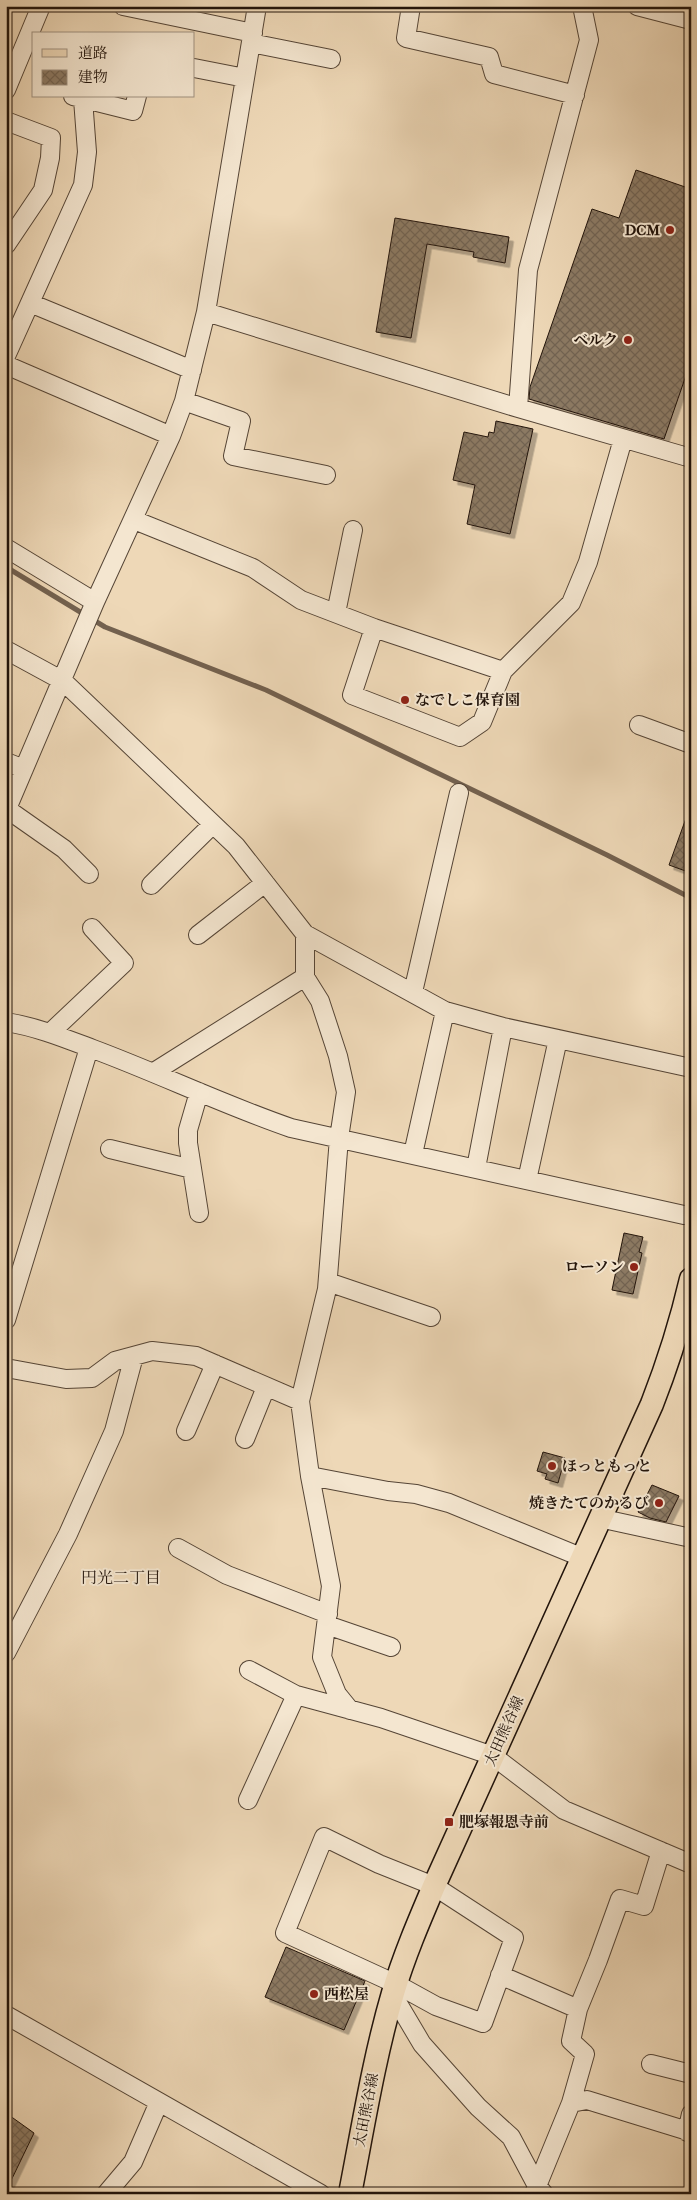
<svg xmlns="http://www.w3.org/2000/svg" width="697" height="2200" font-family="'IM FELL French Canon','Noto Serif JP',serif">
  <defs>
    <pattern id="building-cross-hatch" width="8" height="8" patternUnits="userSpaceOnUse" patternTransform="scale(1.25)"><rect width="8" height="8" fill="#8c7a64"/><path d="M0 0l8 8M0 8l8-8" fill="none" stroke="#726351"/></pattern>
    <filter id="shadow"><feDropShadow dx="4.5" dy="4.5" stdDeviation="0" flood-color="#0004"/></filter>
  </defs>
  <rect width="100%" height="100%" fill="#eed8b7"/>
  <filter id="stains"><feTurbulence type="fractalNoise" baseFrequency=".004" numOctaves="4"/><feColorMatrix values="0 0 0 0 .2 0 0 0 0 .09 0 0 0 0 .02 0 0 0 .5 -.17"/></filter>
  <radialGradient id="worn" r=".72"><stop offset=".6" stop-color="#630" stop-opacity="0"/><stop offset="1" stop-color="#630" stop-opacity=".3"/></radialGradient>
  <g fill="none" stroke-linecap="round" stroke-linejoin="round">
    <!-- stream -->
    <path stroke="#73614f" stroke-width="5" d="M6,567l99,60 161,63 341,165 84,43"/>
  </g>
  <!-- building -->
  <path fill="url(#building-cross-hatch)" stroke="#22140b" filter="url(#shadow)" d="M636,170l55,19v172l-27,78 -135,-40 1,-12 62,-178 27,9z
    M395,218l114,19 -4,26 -32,-6 1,-5 -47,-8 -16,94 -35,-6z
    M496,421l37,8 -23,105 -43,-10 8,-39 -22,-5 11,-48 24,5 1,-5 5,1z
    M689,810h2v63l-22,-8z
    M624,1233l19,4 -4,15 3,1 -9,41 -21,-4z
    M543,1452l22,6 -7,25 -13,-4 2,-5 -10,-3z
    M652,1485l27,11 -13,26 -16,-4 -12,-6z
    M286,1947l79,34 -21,49 -79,-33z
    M6,2113l28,20 -28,58z"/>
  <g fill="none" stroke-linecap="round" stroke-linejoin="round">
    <defs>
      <path id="minor" d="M123,6l130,27
        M411,6l-5,32 83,19 5,17 81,21
        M637,6l54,14
        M251,43l80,16
        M194,68l51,10
        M6,90l35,-84
        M73,96l60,15 4,-15
        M6,121l45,17 -1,20 -7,32 -37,55
        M30,303l162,67
        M206,312l312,96 173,50
        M6,356l77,-171 4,-33 -4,-53
        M6,365l165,71
        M184,401l57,20 -8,35 93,19
        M518,408l10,-138 61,-230 -7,-34
        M134,520l119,48 48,32 73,28
        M6,548l89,54
        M336,613l17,-83
        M6,650l57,31 173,165 69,88 140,77 58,16 188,41
        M503,671l-129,-43 -22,67 108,42 22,-15 21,-51 68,-68 17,-41 35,-123
        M639,725l52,19
        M6,762l18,7
        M7,809l57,40 25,25
        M6,811l89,-209 76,-166 13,-35 22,-89 51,-306
        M151,885l62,-61
        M305,934v43l15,24 18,55 8,36 -7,46 -12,151 -27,112 10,75 21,110 -9,71 15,37 13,16
        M198,935l67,-52
        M413,992l46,-199
        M6,1022c31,5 58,16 87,27 67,25 131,56 198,79l393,87h7
        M50,1033l74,-70 -32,-35
        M154,1072l151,-95
        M110,1149l82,20
        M413,1154l32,-143
        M476,1168l27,-141
        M527,1180l31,-141
        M199,1213l-11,-70v-13l11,-38
        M328,1282l103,35
        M6,1320l83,-272
        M6,1368l60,11 26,-1 23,-17 37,-10 44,5 104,45
        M186,1431l29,-67
        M245,1439l21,-52
        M310,1476l78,15 28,3 33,9 132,54
        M599,1518l92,20
        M178,1548l49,27 101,39
        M327,1625l64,22
        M6,1653l62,-119 46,-103 20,-75
        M249,1670l47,25 85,23 112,38 71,54 127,54
        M248,1800l48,-105
        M324,1837l55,27 55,22 80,52 -31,85 -47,-17 -40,-22 -111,-51z
        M500,1975l78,34
        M393,1995l29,49 56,63 33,30 25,47 8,10
        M6,2015l315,179
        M651,2064l40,10
        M571,2103l14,-49 -14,-13 7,-32 20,-49 22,-61 24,7 17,-55
        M687,2132l4,-18
        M535,2191l36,-88 16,-3 104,32
        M106,2194l27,-32 26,-60"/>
      <path id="major" d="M350,2194c13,-67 24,-136 43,-201 11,-37 26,-72 41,-107l218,-482c16,-41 29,-82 39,-125"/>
    </defs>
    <!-- minor casing -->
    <use href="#minor" stroke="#554536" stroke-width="20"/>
    <!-- major casing -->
    <use href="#major" stroke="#22140b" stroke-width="25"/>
    <!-- minor -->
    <use href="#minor" stroke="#f4e6d0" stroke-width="18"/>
    <!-- major -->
    <use href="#major" stroke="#eed8b7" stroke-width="22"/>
  </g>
  <!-- markers -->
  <g fill="#8f2418" stroke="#f4e6d0" stroke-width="2">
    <circle cx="670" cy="230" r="5"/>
    <circle cx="628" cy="340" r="5"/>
    <circle cx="405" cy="700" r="5"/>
    <circle cx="634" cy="1267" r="5"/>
    <circle cx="552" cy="1466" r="5"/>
    <circle cx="659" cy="1503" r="5"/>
    <rect x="444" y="1817" width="10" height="10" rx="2.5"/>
    <circle cx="314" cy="1994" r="5"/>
  </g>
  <g text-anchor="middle" stroke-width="4" stroke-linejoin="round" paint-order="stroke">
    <!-- poi labels -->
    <g font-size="15" font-weight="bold" fill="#22140b" stroke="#f4e6d0" text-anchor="end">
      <text x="660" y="235">DCM</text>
      <text x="618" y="345">ベルク</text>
      <text x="415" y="705" text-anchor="start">なでしこ保育園</text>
      <text x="624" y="1272">ローソン</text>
      <text x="562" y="1471" text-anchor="start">ほっともっと</text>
      <text x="649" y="1508">焼きたてのかるび</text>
      <text x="459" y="1827" text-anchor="start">肥塚報恩寺前</text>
      <text x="324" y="1999" text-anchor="start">西松屋</text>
    </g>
    <!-- street labels -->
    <g font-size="15" fill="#22140b" stroke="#f4e6d0">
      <text transform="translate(504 1731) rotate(-66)" y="5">太田熊谷線</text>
      <text transform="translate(366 2110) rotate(-79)" y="5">太田熊谷線</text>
    </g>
    <!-- neighbourhood labels -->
    <g font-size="16" fill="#22140b" stroke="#f4e6d0">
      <text x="121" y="1583">円光二丁目</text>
    </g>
  </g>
  <!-- margin -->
  <rect width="697" height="2200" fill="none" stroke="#eed8b7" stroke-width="25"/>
  <rect x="8" y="8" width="682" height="2185" fill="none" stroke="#22140b" stroke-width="2.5"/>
  <rect x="12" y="12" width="672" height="2175" fill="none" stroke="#22140b"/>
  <!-- legend -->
  <rect x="32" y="32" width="162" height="65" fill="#f4e6d0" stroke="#a09281"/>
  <rect x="42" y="49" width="25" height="8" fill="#eed8b7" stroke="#a09281"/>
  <text x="78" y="58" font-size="15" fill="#22140b">道路</text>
  <rect x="42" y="70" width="25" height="15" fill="url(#building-cross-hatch)" stroke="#a09281"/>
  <text x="78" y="82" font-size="15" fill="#22140b">建物</text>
  <rect width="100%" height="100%" filter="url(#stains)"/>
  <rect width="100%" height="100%" fill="url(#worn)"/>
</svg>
